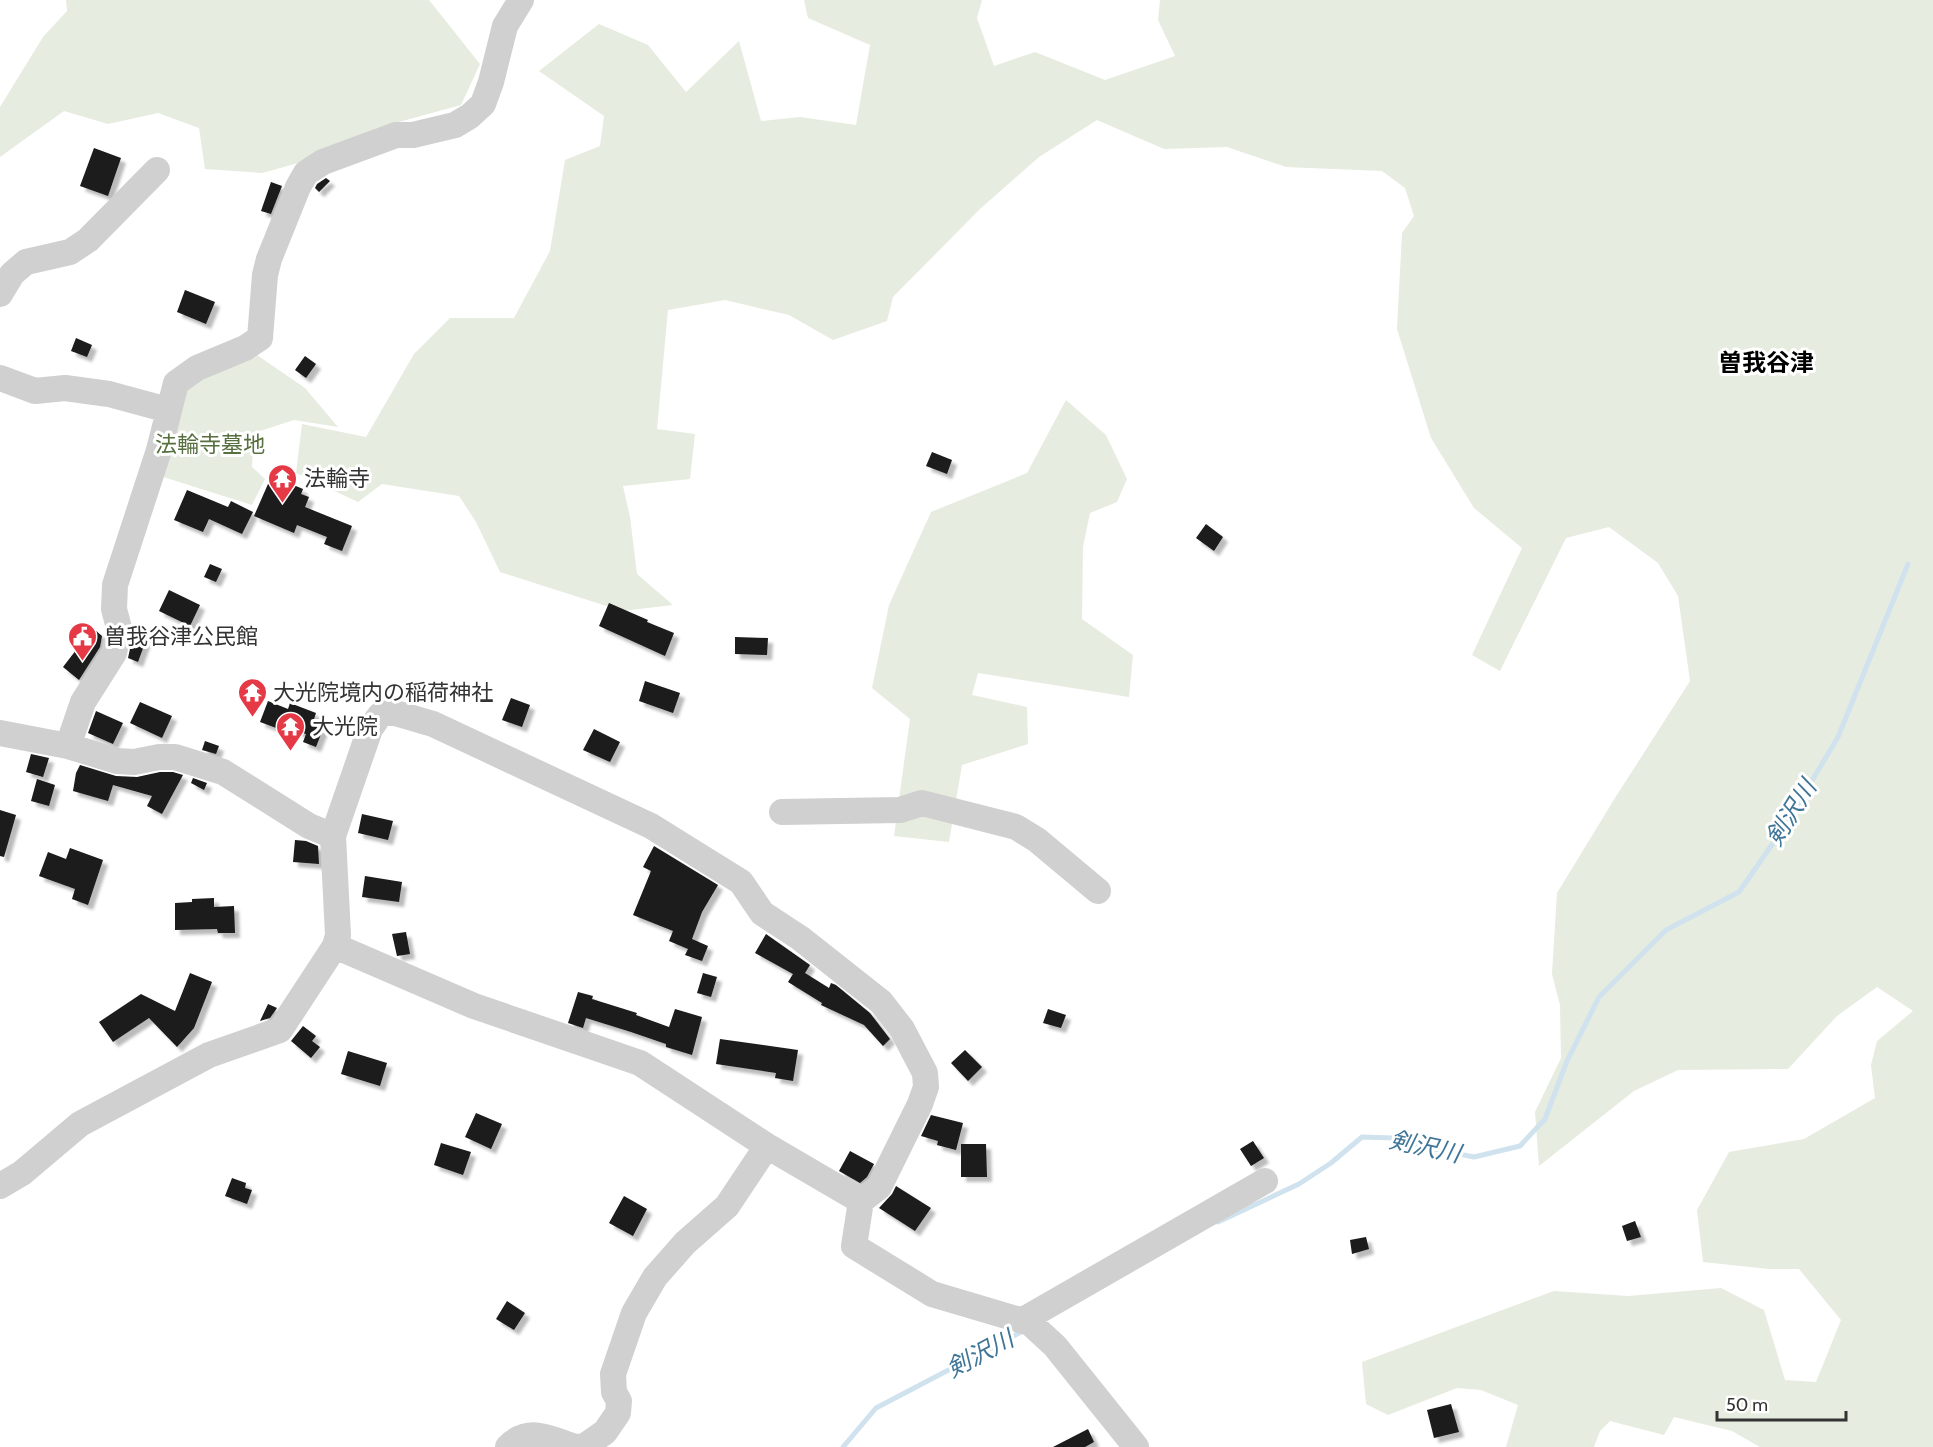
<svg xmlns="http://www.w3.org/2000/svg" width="1933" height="1447" font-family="Cabin,'Noto Sans JP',sans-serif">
  <defs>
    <filter id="shadow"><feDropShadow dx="5" dy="5" stdDeviation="1.5" flood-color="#0004"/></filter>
  </defs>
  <rect width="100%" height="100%" fill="#fff"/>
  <!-- green -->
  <path fill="#e6ecdf" d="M66,0h363l51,64 -19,41 -84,23 -79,35 -36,10 -57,-4 -6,-41 -41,-15 -50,11 -44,-13 -64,46v-50l43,-70 24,-26z
    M804,0h178l-5,18 17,48 41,-14 70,28 70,-24 -17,-36 2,-20h773v1447h-173l-28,-16 -58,-14 -10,18 -54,-14 -10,10 -6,16h-88l12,-42 -37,-15 -24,-2 -69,27 -22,-11 -4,-42 192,-71 74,5 93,-8 43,22 21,70 31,2 25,-62 -42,-51h-30l-66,-7 -6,-52 32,-58 75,-13 71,-41 -4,-33 6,-24 36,-30 -36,-24 -40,29 -49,53 -110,1 -44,21 -95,75 -4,-54 26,-54 -1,-53 -8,-31 5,-81 58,-95 75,-117 -12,-85 -20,-33 -49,-36 -43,11 -66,133 -28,-16 50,-107 -48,-40 -43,-70 -34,-109 5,-96 12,-17 -9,-28 -23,-17 -96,-4 -59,-20 -63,2 -67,-29 -58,37 -59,52 -87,88 -6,24 -54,19 -44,-25 -64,-15 -57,10 -11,119 38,5 -5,45 -67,7 7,31 7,57 36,31 -51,6 -122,-39 -24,-50 -17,-26 -77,-12 -24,18 -62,-29 6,-49 64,13 48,-83 36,-36h64l36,-67 15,-91 35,-14 4,-30 -65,-45 60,-47 49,21 38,47 53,-51 22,80 39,-4 56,8 14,-80 -62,-27z
    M254,353l51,35 33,39 -44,-7 -40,13 -2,34 13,12 -13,26 -95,-30 23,-89z
    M1066,400l40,35 21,44 -10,23 -27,11 -7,34 -1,72 51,36 -4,42 -151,-24 -6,22 55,12 1,37 -66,21 -13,77 -55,-6 16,-117 -38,-31 17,-83 42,-93 96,-39z"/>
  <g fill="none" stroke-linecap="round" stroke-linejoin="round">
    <!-- stream -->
    <path stroke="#cfe2ee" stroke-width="5" d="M1218,1222l81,-38 32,-21 31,-26 33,1 29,9 50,10 46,-11 25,-27 22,-58 32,-64 67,-67 73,-38 46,-66 53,-89 70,-173
      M843,1447l33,-39 149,-78"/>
  </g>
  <!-- building -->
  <path fill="#1a1a1a" filter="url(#shadow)" d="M94,148l27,10 -13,38 -28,-10z
    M326,178l4,3 -11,11 -4,-4 2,-4z
    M271,182l11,4 -11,28 -10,-3z
    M185,290l30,12 -9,22 -29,-12z
    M76,338l16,7 -5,12 -16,-6z
    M305,356l11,8 -10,14 -11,-8z
    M932,452l20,8 -5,14 -21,-8z
    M284,481l19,8 -2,5 8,3 -4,10 47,19 -10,25 -18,-7 3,-7 -30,-12 -3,8 -40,-17 14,-32 13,6z
    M187,490l41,17 3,-6 22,11 -11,22 -33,-15 -6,13 -29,-12z
    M1206,524l17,13 -9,14 -18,-13z
    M210,564l12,5 -6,13 -12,-5z
    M169,590l31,15 -10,21 -31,-15z
    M609,603l39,17 -1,2 27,11 -9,23 -66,-30z
    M95,630l7,6 -2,11 -21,33 -16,-13 20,-26 2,2z
    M133,635l13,5 -8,22 -10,-4z
    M735,637l33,1 -1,17 -32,-1z
    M645,681l35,12 -7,20 -34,-12z
    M511,698l19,7 -8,22 -20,-7z
    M268,701l20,8 2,-6 26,10 -4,12 11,4 -7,18 -13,-5 3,-8 -26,-8 -1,3 -19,-7z
    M140,702l32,14 -10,22 -32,-15z
    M96,711l27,12 -10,21 -25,-11z
    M594,729l26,13 -10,20 -27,-12z
    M205,741l14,5 -3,8 -14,-4z
    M31,754l18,4 -6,19 -17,-5z
    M80,765l36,11 21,1 23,-5h13l10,3 -21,39 -15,-8 5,-10 -39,-11 -5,16 -35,-10 3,-18z
    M193,778l14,5 -3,7 -13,-7z
    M37,779l18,6 -6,21 -18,-5z
    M0,810l16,5 -12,42 -4,-1z
    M362,814l31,7 -5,19 -30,-7z
    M295,840l11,1 12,5 1,18 -26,-2z
    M654,846l64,39 -16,27 -10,27 16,7 -6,15 -17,-6 3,-6 -19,-8 4,-10 -40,-16 18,-44 -8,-4z
    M70,848l33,12 -15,45 -16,-6 3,-10 -36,-13 9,-24 18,7z
    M365,876l37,6 -3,20 -37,-5z
    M214,898v9l20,-1 1,27h-17l-1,-4 -42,1v-27l17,-1v-3z
    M406,932l4,22 -13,2 -5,-22z
    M766,934l44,31 -5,8 24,15 2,-5 5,2 34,28 20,26 -7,7 -19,-21 -43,-20 1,-2 -34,-21 5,-8 -38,-21z
    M190,973l22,9 -18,46 -17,19 -28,-29 -36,24 -14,-20 42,-28 34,17z
    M703,973l14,4 -6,20 -14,-4z
    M578,992l15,4 -1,3 45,14 -1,2 33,12 6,-18 27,8 -10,38 -26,-8v-3l-35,-12 -45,-14 -3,10 -15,-5z
    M268,1004l9,4 -7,10 -10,3z
    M1048,1009l18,6 -5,13 -18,-5z
    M303,1026l13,10 -4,5 8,6 -9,11 -20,-17z
    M720,1039l78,11 -5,31 -18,-3 1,-5 -60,-9z
    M965,1050l17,17 -14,14 -17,-18z
    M348,1051l39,12 -7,23 -39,-12z
    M476,1113l26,11 -11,25 -26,-12z
    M931,1115l32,8 -7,27 -19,-5 1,-4 -17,-5z
    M1253,1141l11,17 -13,8 -11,-17z
    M441,1143l30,9 -8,23 -29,-10z
    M961,1144h25l1,33h-26z
    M850,1151l24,13 -7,13 -7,6 -21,-12z
    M232,1178l14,5 -1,5 7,2 -5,14 -22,-8z
    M896,1186l35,22 -16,23 -36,-23 13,-14z
    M624,1196l23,13 -14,27 -24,-13z
    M1635,1221l6,16 -14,4 -5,-15z
    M1366,1237l3,12 -17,5 -2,-14z
    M507,1301l18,12 -11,17 -18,-11z
    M1451,1404l8,28 -25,6 -7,-28z
    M1088,1429l6,13 -9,5h-32z"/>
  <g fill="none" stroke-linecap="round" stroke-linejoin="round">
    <!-- minor -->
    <path stroke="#d0d0d0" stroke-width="26" d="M0,294l12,-20 14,-12 44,-10 18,-12 69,-70
      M0,378l35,13 30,-3 44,6 59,16
      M0,733l68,13 49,15 17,1 25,-5h16l48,15 86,54 24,10 5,99 -3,11 -55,84 -71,25 -129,69 -58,49 -22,13
      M68,746l15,-44 31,-49 5,-25 -5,-19 1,-24 44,-135 17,-67 21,-15 48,-20 15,-10 5,-63 4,-16 29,-72 8,-14 17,-11 73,-27h17l42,-10 15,-9 13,-12 8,-22 14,-56 16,-26
      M782,812l118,-2 22,-7 94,24 21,13 61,51
      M333,836l37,-107 10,-14 12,-3 41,12 218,102 90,56 21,31 38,25 81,64 21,27 23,44 1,14 -6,17 -41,83 -18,14
      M335,946l139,60 166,57 127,83 94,55 -7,45 78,48 98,29 25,23 81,101
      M1023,1320l242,-139
      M508,1447c21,-22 42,-8 67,0
      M575,1447l10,-1 20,-14 13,-19 1,-12 -5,-9 -1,-18 21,-61 21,-36 30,-34 42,-37 40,-60"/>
  </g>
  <!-- icons -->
  <defs>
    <symbol id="temple-pin" viewBox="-11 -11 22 30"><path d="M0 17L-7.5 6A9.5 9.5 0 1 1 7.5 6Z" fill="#e63946" stroke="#fff"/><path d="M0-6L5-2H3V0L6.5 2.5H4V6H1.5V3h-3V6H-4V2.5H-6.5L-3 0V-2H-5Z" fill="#fff"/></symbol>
    <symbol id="civic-pin" viewBox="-11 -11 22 30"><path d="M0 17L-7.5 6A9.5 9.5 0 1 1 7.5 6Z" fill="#e63946" stroke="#fff"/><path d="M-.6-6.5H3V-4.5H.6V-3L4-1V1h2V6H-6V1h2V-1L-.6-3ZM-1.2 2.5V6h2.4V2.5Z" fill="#fff"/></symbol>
  </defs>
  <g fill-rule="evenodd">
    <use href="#temple-pin" x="266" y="462" width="33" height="45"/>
    <use href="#civic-pin" x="66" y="620" width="33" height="45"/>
    <use href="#temple-pin" x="236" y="676" width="33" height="45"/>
    <use href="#temple-pin" x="274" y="710" width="33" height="45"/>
  </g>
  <g text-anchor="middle" stroke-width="6" stroke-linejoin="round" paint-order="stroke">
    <!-- park labels -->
    <g font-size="22" fill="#56703f" stroke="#fff">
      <text x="210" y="452">法輪寺墓地</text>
    </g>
    <!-- poi labels -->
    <g font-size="22" fill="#333" stroke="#fff" text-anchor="start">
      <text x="304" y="486">法輪寺</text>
      <text x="104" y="644">曽我谷津公民館</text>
      <text x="273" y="700">大光院境内の稲荷神社</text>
      <text x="312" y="734">大光院</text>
    </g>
    <!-- neighbourhood labels -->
    <g font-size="24" font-weight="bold" fill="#000" stroke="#fff">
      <text x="1766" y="371">曽我谷津</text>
    </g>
    <!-- water labels -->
    <g font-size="24" font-style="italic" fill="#3f7597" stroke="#fff">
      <text transform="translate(1791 813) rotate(-58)" y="8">剣沢川</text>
      <text transform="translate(1425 1147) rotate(12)" y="8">剣沢川</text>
      <text transform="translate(980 1354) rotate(-28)" y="8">剣沢川</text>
    </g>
  </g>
  <!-- scale -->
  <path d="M1717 1411v9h129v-9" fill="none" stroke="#333333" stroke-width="3"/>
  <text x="1726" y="1411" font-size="18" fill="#333333" stroke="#ffffff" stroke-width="4.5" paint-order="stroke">50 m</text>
</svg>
